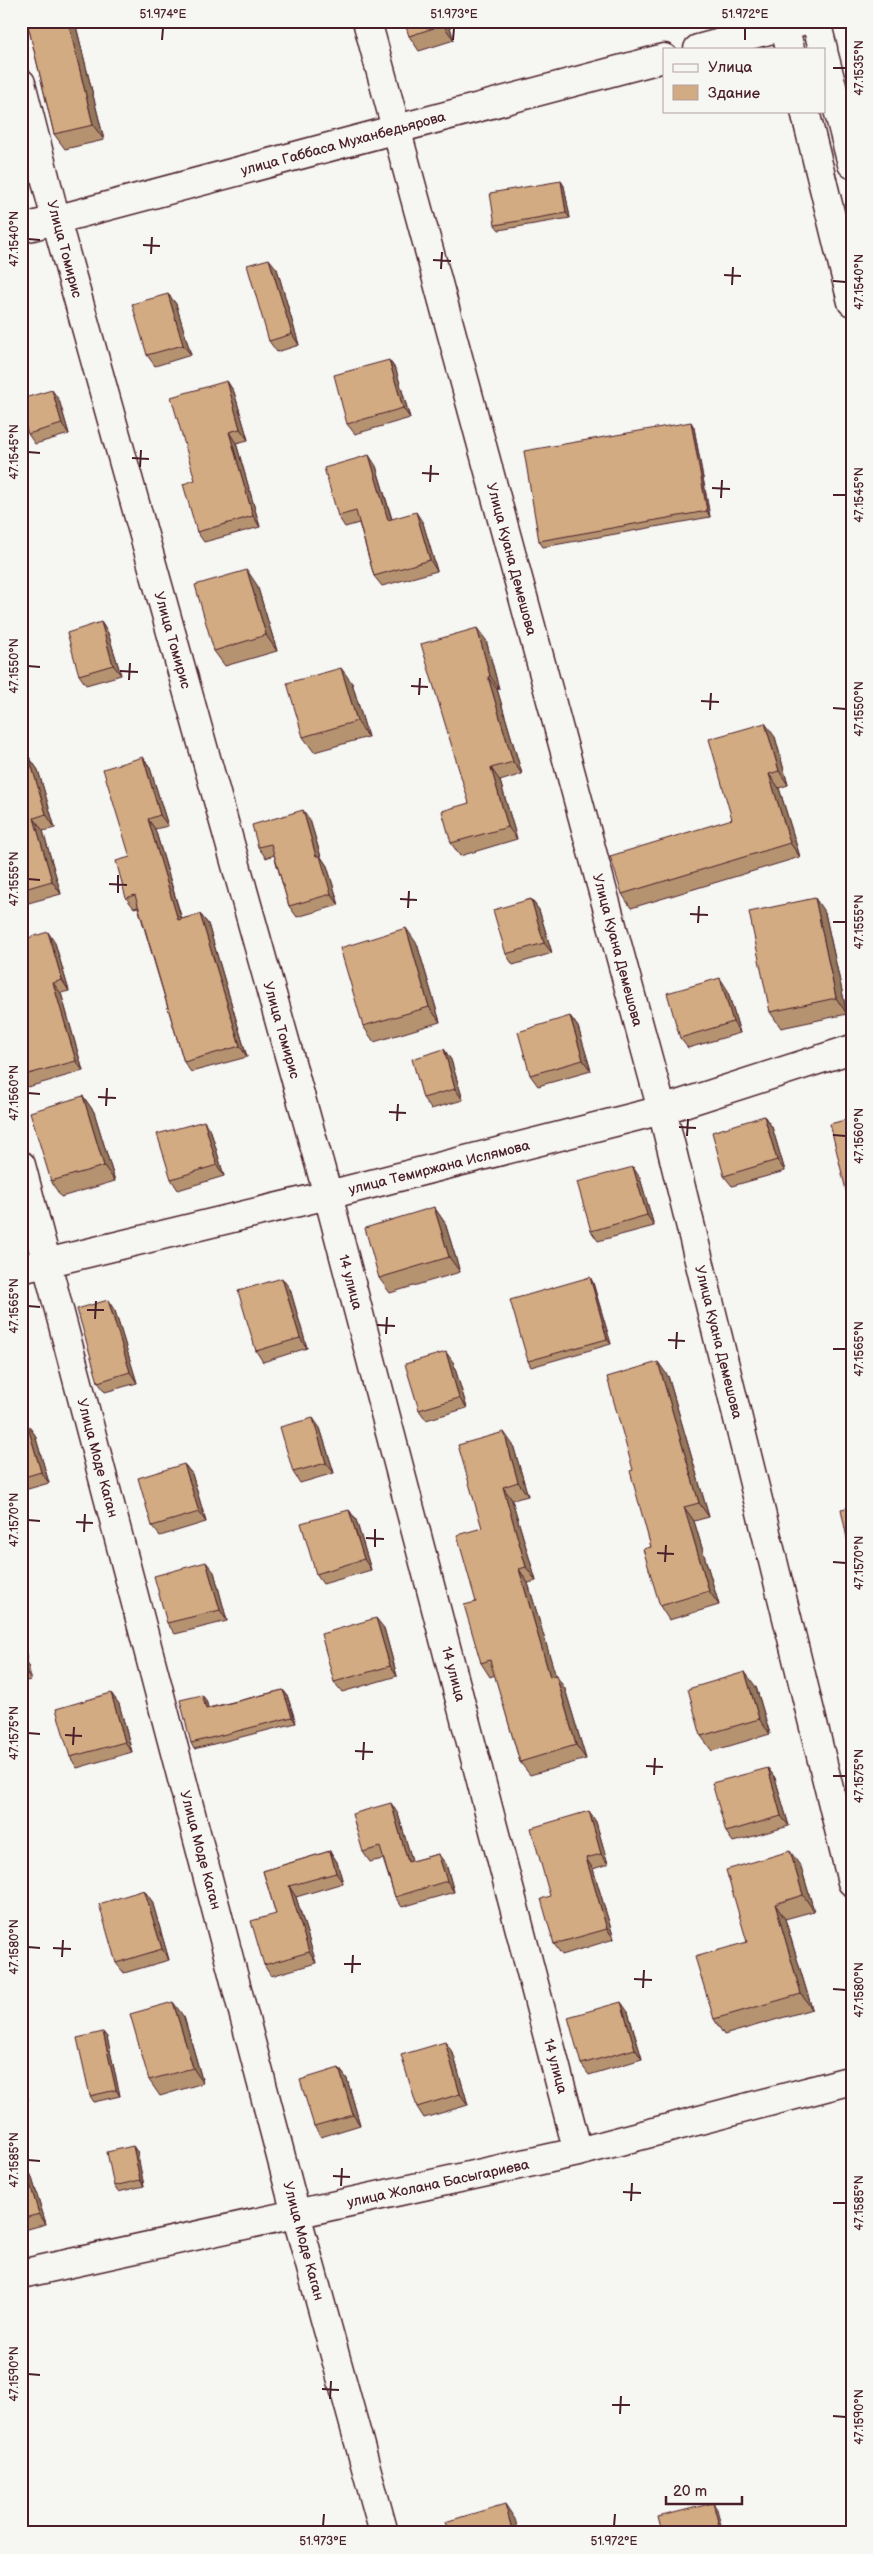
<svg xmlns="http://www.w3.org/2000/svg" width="873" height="2554" font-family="'Balsamiq Sans',sans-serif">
  <rect width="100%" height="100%" fill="#f6f6f2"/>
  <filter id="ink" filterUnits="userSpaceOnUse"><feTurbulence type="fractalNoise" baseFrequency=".02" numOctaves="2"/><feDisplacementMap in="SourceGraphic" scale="10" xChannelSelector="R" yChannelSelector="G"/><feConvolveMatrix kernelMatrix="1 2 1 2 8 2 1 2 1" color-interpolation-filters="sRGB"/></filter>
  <g filter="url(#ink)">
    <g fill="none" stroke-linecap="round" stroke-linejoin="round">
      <defs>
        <path id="minor" d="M367,21l295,1089 190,772
          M21,83l35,137 272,975 250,957
          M21,1165l275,1049 88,319
          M21,1269l307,-74 334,-85 190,-61
          M21,2274l557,-122 274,-72"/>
        <path id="tertiary" d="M698,49l104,-28
          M21,229l643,-171"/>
        <path id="secondary" d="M783,21l7,28
          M816,21l7,28
          M824,55l28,109
          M805,111l47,191"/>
      </defs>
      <!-- minor casing -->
      <use href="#minor" stroke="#4a1f2b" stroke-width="31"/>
      <!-- tertiary casing -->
      <use href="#tertiary" stroke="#4a1f2b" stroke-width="31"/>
      <!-- secondary casing -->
      <use href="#secondary" stroke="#4a1f2b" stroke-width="31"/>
      <!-- minor -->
      <use href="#minor" stroke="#f6f6f2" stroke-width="28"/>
      <!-- tertiary -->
      <use href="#tertiary" stroke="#f6f6f2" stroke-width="28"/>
      <!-- secondary -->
      <use href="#secondary" stroke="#f6f6f2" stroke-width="28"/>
    </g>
    <!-- wall -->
    <path fill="#b59371" stroke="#4a1f2b" d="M27,21h48v1l29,118 -39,9 -11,-15z
      M448,21l6,19 -35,11 -10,-15z
      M561,181l3,5 6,32 -71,12 -4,-5z
      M277,269l22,76 -22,7 -8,-11z
      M168,294l8,10 15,51 -36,11 -8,-11z
      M389,360l7,10 14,48 -55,16 -8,-10z
      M227,381l7,11 14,48 -12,3 24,84 -56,15 -7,-10 -2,-52z
      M59,400l10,34 -34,10 -7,-10z
      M691,422l3,6 16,89 -167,30 -4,-6z
      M376,466l16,53 31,4 14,48 -55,15 -8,-10 -15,-53 -14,4 -7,-11z
      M257,585l20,66 -52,15 -11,-15z
      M101,622l7,11 13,42 -35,10 -7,-10z
      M486,640l13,49h-2l25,85 -22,7 17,58 -57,17 -9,-13 18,-40z
      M352,683l16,54 -54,15 -11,-15z
      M775,737l13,48 -9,3 21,69 -169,51 -9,-14 110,-75z
      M29,757l9,13 17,58 -12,3 18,63 -40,11v-146z
      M143,757l7,11 18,58 -13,3 27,90 18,-5 8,10 39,133 -56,15 -7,-10 -46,-155 -4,1 -8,-10 4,-41z
      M310,820l11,37 6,9 12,39 -42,12 -8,-11 -15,-51 -8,3 -8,-11z
      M531,899l8,11 13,43 -39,12 -7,-11z
      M825,913l22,101 -66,14 -11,-16z
      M21,940l34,3 14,48 -8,2 22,78 -55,16 -7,-9z
      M417,944l23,78 -66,20 -11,-16z
      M727,989l13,44 -52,15 -8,-10z
      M570,1016l8,11 13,44 -53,15 -8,-11z
      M444,1049l7,11 12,40 -32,9 -8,-11z
      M83,1096l11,16 21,69 -54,16 -10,-16z
      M764,1116l8,11 13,44 -53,15 -8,-10z
      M211,1132l13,44 -46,14 -7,-11z
      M640,1178l14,48 -56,15 -7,-10z
      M434,1207l11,16 15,49 -70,21 -11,-15z
      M590,1277l3,6 18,61 -80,23 -3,-6z
      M290,1289l17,59 -44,14 -7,-11z
      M115,1311l22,72 -32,9 -7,-10z
      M453,1362l14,46 -41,12 -7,-10z
      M668,1376l41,141 -15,4 25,84 -50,15 -9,-14 -9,-59 -18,-77z
      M27,1424l8,11 14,48 -28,8v-65z
      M320,1428l14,45 -34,10 -7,-11z
      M513,1445l15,51 -16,4 24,81 -8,2 27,92 10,14 21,70 -56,16 -10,-13 -25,-87 -5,2 -9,-14 -5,-61 6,-74z
      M184,1464l8,10 14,48 -46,14 -8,-10z
      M852,1507v41l-4,-5z
      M349,1510l7,10 15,50 -48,14 -7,-10z
      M214,1572l13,49 -52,13 -8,-11z
      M384,1628l13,48 -55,16 -8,-10z
      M21,1630l10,50 -10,2z
      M756,1687l14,47 -58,17 -11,-15z
      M283,1690l4,5 9,28 -102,26 -3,-6 15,-43 2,8z
      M111,1693l8,11 13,48 -55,16 -7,-11z
      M768,1768l7,10 14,48 -56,16 -7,-10z
      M589,1811l7,11 12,42 -15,5 21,70 -52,16 -8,-11 -4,-48z
      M398,1814l14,47 26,-7 8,10 8,28 -52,15 -7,-10 -12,-38 -13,3 -7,-10z
      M330,1851l7,11 6,21 -47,14 20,66 -45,13 -7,-11 12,-51 -13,-43z
      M801,1867l13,44 -29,8 27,90 -88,26 -10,-16 33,-77z
      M152,1901l17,59 -45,13 -8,-10z
      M628,2012l14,47 -53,16 -8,-11z
      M184,2017l19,66 -43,13 -11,-16z
      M107,2037l13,59 -26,6 -4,-6z
      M453,2053l15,52 -44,13 -7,-11z
      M339,2068l8,11 13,46 -39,12 -7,-11z
      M21,2077l7,23 -7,2z
      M133,2146l4,6 7,34 -26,6 -4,-6z
      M21,2165l10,10 15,49 -25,7z"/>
    <!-- shaded-wall -->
    <path fill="#93785c" stroke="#4a1f2b" d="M68,21h7v1l29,118 -11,-15z
      M442,21h6l6,19 -11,-15z
      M561,181l3,5 6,32 -4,-5z
      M269,259l8,10 22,76 -7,-11z
      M168,294l8,10 15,51 -8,-10z
      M389,360l7,10 14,48 -7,-10z
      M227,381l7,11 14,48 -8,-11z
      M52,390l7,10 10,34 -7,-10z
      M691,422l3,6 16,89 -3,-6z
      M229,432l7,11 24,84 -7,-11z
      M369,455l7,11 19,65 -7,-11z
      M416,512l7,11 14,48 -7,-11z
      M247,570l10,15 20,66 -11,-16z
      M101,622l7,11 13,42 -8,-10z
      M477,628l9,12 13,49 -9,-13z
      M341,668l11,15 16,54 -11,-16z
      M488,677l9,12 25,85 -9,-12z
      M765,723l10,14 13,48 -9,-14z
      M29,757l9,13 17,58 -9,-14z
      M143,757l7,11 18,58 -8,-11z
      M491,768l9,13 17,58 -9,-12z
      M769,774l10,14 21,69 -10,-14z
      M303,810l7,10 11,37 6,9 12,39 -8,-11 -15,-38z
      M34,818l9,13 18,63 -9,-13z
      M148,819l7,10 30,102 -7,-11z
      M815,898l10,15 22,101 -11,-16z
      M531,899l8,11 13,43 -8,-10z
      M200,914l8,10 39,133 -7,-11z
      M406,928l11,16 23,78 -11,-15z
      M48,932l7,11 14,48 -7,-11z
      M720,978l7,11 13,44 -7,-11z
      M53,983l8,10 22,78 -7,-10z
      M570,1016l8,11 13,44 -8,-11z
      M444,1049l7,11 12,40 -8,-11z
      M83,1096l11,16 21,69 -11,-15z
      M764,1116l8,11 13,44 -8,-11z
      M204,1121l7,11 13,44 -7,-11z
      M633,1167l7,11 14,48 -7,-11z
      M434,1207l11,16 15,49 -11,-15z
      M590,1277l3,6 18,61 -4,-5z
      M282,1278l8,11 17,59 -7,-10z
      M108,1300l7,11 22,72 -7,-11z
      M446,1352l7,10 14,46 -8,-10z
      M658,1362l10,14 41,141 -10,-14z
      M313,1418l7,10 14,45 -8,-10z
      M27,1424l8,11 14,48 -8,-11z
      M504,1432l9,13 15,51 -10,-14z
      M184,1464l8,10 14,48 -7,-10z
      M503,1487l9,13 24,81 -10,-14z
      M684,1507l10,14 25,84 -10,-14z
      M349,1510l7,10 15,50 -7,-11z
      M206,1562l8,10 13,49 -7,-11z
      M519,1569l9,14 32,107 -10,-13z
      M376,1618l8,10 13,48 -7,-10z
      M21,1630l10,50 -8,-12 -2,-8z
      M745,1672l11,15 14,47 -11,-15z
      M556,1675l9,14 21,70 -10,-14z
      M283,1690l4,5 9,28 -4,-6z
      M111,1693l8,11 13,48 -7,-10z
      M202,1695l4,5 4,14 -4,-5z
      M768,1768l7,10 14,48 -8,-10z
      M391,1803l7,11 18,59 -8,-11z
      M589,1811l7,11 12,42 -7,-10z
      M330,1851l7,11 6,21 -7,-10z
      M790,1851l11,16 13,44 -11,-16z
      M438,1854l8,10 8,28 -7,-11z
      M586,1858l7,11 21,70 -7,-10z
      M289,1886l7,11 20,66 -7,-11z
      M144,1890l8,11 17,59 -7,-11z
      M775,1904l10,15 27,90 -11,-15z
      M173,2002l11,15 19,66 -10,-15z
      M621,2002l7,10 14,47 -7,-10z
      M103,2032l4,5 13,59 -4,-6z
      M445,2042l8,11 15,52 -8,-11z
      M339,2068l8,11 13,46 -7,-10z
      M21,2077l7,23 -7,-9z
      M133,2146l4,6 7,34 -4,-6z
      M24,2164l7,11 15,49 -7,-10z
      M713,2503l4,6 6,24h-2z
      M505,2504l10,15 4,14h-6z"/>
    <!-- building -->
    <path fill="#d2ab83" stroke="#4a1f2b" d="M27,21h41l25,104 -39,9z
      M404,21h38l1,4 -34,11z
      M561,181l5,32 -71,12 -5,-32z
      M269,259l23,75 -23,7 -22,-76z
      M168,294l15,51 -36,10 -15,-51z
      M389,360l14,48 -56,16 -13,-49z
      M227,381l13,48 -11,3 24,84 -56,16 -14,-48 12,-4 -24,-83z
      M52,390l10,34 -34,10 -7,-23v-12z
      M691,422l16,89 -168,30 -15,-90z
      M369,455l19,65 28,-8 14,48 -56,16 -18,-65 -18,5 -14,-48z
      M247,570l19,65 -52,16 -19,-66z
      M101,622l12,43 -34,10 -12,-42z
      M477,628l13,48 -2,1 25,85 -22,6 17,59 -57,16 -9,-32 27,-8 -48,-159z
      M341,668l16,53 -54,16 -16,-54z
      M765,723l14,48 -10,3 21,69 -168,51 -12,-38 122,-37 -23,-80z
      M29,757l17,57 -12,4 18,63 -31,9v-131z
      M143,757l17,58 -12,4 30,101 22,-6 40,132 -56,16 -49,-167 -9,3 -10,-37 14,-4 -27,-88z
      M303,810l13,46h4l11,38 -42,12 -18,-62 -13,3 -6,-22z
      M815,898l21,100 -66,14 -21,-100z
      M531,899l13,44 -38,11 -13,-44z
      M406,928l23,79 -66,19 -23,-78z
      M48,932l14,48 -9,3 23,78 -55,15v-136z
      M720,978l13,44 -53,16 -13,-45z
      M570,1016l13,44 -53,15 -12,-43z
      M444,1049l11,40 -32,9 -11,-39z
      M83,1096l21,70 -53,15 -21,-69z
      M764,1116l13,44 -53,16 -12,-44z
      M852,1118v97l-22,-91z
      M204,1121l13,44 -46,14 -14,-45z
      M633,1167l14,48 -56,16 -14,-49z
      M434,1207l15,50 -70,21 -14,-50z
      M590,1277l17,62 -79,22 -18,-61z
      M282,1278l18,60 -44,13 -18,-60z
      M108,1300l22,72 -32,10 -21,-73z
      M446,1352l13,46 -40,12 -14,-46z
      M658,1362l41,141 -15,4 25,84 -49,15 -17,-57 8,-2 -21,-76 3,-1 -26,-93z
      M313,1418l13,45 -33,9 -13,-45z
      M27,1424l14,48 -20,6v-52z
      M504,1432l14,50 -15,5 23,80 -7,2 31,108 6,-2 20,70 -56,17 -30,-102 -9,3 -17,-58 12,-3 -19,-67 25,-7 -24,-83z
      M184,1464l15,48 -47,14 -14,-48z
      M852,1507v35l-4,1 -7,-34z
      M349,1510l15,49 -48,15 -15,-51z
      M206,1562l14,48 -53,13 -13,-47z
      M376,1618l14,48 -56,16 -13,-48z
      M745,1672l14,47 -58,17 -13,-47z
      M283,1690l9,27 -101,26 -11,-43 22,-5 4,14z
      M111,1693l14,49 -55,15 -14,-48z
      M768,1768l13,48 -55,16 -14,-49z
      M391,1803l17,59 30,-8 9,27 -52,16 -15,-50 -17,5 -11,-38z
      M589,1811l12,43 -15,4 21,71 -53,15 -13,-45 9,-3 -19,-68z
      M330,1851l6,22 -47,13 20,66 -45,13 -13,-44 25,-7 -13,-43z
      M790,1851l13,44 -28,9 26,90 -87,25 -19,-62 52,-15 -21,-72z
      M144,1890l18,59 -46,14 -17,-59z
      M173,2002l20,66 -44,12 -19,-66z
      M621,2002l14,47 -54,15 -13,-47z
      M103,2032l13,58 -26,6 -13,-58z
      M445,2042l15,52 -43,13 -16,-52z
      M339,2068l14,47 -39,11 -14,-46z
      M133,2146l7,34 -26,6 -7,-34z
      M24,2164l15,50 -18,5v-54z
      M713,2503l8,30h-59l-4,-16z
      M505,2504l8,29h-64l-4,-11z"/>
  </g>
  <!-- ticks -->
  <path fill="none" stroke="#4a1f2b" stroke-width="2" d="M162,40l1,-12M453,40l1,-12M745,40v-12M833,68h13M28,239l12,1M143,245l17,1M151,254l1,-17M433,260l18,1M441,269l1,-17M724,275l17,1M833,281l13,1M732,285l1,-18M28,452l12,1M132,458l17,1M140,467l1,-17M422,473l17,1M430,482l1,-17M712,488l18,1M833,495h13M721,498l1,-18M28,666l12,1M120,671l18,1M129,680l1,-17M411,686l17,1M419,695l1,-17M701,701l18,1M833,708l13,1M710,710l1,-17M28,879l12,1M109,884l18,1M118,893v-18M400,899l17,1M408,908l1,-17M690,914l18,1M833,922h13M698,923l1,-17M28,1093l12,1M98,1097l18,1M106,1106l1,-18M389,1112l17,1M397,1121l1,-17M679,1127l17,1M833,1135l13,1M687,1136l1,-17M28,1306l12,1M87,1310h17M95,1319l1,-18M377,1325l18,1M386,1334l1,-17M668,1340l17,1M676,1349l1,-17M833,1349h13M28,1520l12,1M76,1522l17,1M84,1532l1,-18M366,1538l18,1M375,1547v-18M657,1553l17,1M665,1562l1,-17M833,1562l13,1M28,1733l12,1M65,1735l17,1M73,1745l1,-18M355,1751l18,1M363,1760l1,-18M646,1766l17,1M654,1775l1,-17M833,1776h13M28,1947l12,1M53,1948l18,1M62,1957l1,-17M344,1964h17M352,1973l1,-18M634,1979l18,1M643,1988l1,-18M833,1989l13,1M28,2160l12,1M333,2176l17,1M341,2186l1,-18M623,2192l18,1M631,2201l1,-18M833,2203h13M28,2374l12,1M322,2389l17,1M330,2399l1,-18M612,2405h18M620,2414l1,-18M833,2416l13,1M323,2526l1,-12M614,2526l1,-12"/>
  <g text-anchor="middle" stroke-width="4" stroke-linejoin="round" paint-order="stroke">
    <!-- street labels -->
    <g font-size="14" fill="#4a1f2b" stroke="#f6f6f2">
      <text transform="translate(343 143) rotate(-15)" y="5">улица Габбаса Муханбедьярова</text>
      <text transform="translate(65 249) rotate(75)" y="5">Улица Томирис</text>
      <text transform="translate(512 559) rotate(75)" y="5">Улица Куана Демешова</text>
      <text transform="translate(173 640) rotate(74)" y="5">Улица Томирис</text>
      <text transform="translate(618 950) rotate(75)" y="5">Улица Куана Демешова</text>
      <text transform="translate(282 1030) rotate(74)" y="5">Улица Томирис</text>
      <text transform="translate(439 1167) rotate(-14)" y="5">улица Темиржана Ислямова</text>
      <text transform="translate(351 1282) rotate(75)" y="5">14 улица</text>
      <text transform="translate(719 1342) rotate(76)" y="5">Улица Куана Демешова</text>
      <text transform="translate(98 1458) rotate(75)" y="5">Улица Моде Каган</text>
      <text transform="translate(454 1674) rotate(75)" y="5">14 улица</text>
      <text transform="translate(201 1850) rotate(75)" y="5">Улица Моде Каган</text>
      <text transform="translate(556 2066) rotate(75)" y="5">14 улица</text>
      <text transform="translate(438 2183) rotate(-12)" y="5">улица Жолана Басыгариева</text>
      <text transform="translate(304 2241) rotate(75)" y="5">Улица Моде Каган</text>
    </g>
  </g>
  <!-- margin -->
  <rect width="873" height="2554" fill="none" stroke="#f6f6f2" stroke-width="55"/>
  <!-- legend -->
  <rect x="663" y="48" width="162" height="65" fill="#f6f6f2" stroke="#b1a0a2"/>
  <rect x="673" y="64" width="25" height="8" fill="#f6f6f2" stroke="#b1a0a2"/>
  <text x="708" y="72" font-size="15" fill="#4a1f2b">Улица</text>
  <rect x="673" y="85" width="25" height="15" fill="#d2ab83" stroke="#b1a0a2"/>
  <text x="708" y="98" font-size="15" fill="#4a1f2b">Здание</text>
  <!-- scale -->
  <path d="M666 2496v8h76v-8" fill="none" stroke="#4a1f2b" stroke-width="2.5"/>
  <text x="673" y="2496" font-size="15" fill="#4a1f2b" stroke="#f6f6f2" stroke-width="4" paint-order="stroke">20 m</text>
  <rect x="28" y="28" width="818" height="2498" fill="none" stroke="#4a1f2b" stroke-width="2"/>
  <g font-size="12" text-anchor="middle" fill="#4a1f2b">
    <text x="163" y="18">51.974°E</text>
    <text x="454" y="18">51.973°E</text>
    <text x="745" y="18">51.972°E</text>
    <text transform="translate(859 68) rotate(-90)" y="4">47.1535°N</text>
    <text transform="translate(14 239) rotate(-90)" y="4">47.1540°N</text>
    <text transform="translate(859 282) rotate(-90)" y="4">47.1540°N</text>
    <text transform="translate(14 452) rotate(-90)" y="4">47.1545°N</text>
    <text transform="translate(859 495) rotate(-90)" y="4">47.1545°N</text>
    <text transform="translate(14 666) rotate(-90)" y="4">47.1550°N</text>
    <text transform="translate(859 709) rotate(-90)" y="4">47.1550°N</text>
    <text transform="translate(14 879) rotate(-90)" y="4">47.1555°N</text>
    <text transform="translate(859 922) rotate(-90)" y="4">47.1555°N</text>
    <text transform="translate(14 1093) rotate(-90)" y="4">47.1560°N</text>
    <text transform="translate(859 1136) rotate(-90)" y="4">47.1560°N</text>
    <text transform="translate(14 1306) rotate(-90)" y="4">47.1565°N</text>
    <text transform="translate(859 1349) rotate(-90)" y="4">47.1565°N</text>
    <text transform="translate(14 1520) rotate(-90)" y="4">47.1570°N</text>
    <text transform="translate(859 1563) rotate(-90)" y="4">47.1570°N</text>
    <text transform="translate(14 1733) rotate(-90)" y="4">47.1575°N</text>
    <text transform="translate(859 1776) rotate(-90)" y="4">47.1575°N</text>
    <text transform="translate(14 1947) rotate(-90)" y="4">47.1580°N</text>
    <text transform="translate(859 1990) rotate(-90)" y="4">47.1580°N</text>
    <text transform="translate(14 2160) rotate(-90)" y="4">47.1585°N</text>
    <text transform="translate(859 2203) rotate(-90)" y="4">47.1585°N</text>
    <text transform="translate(14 2374) rotate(-90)" y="4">47.1590°N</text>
    <text transform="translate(859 2417) rotate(-90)" y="4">47.1590°N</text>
    <text x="323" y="2545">51.973°E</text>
    <text x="614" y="2545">51.972°E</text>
  </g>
</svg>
